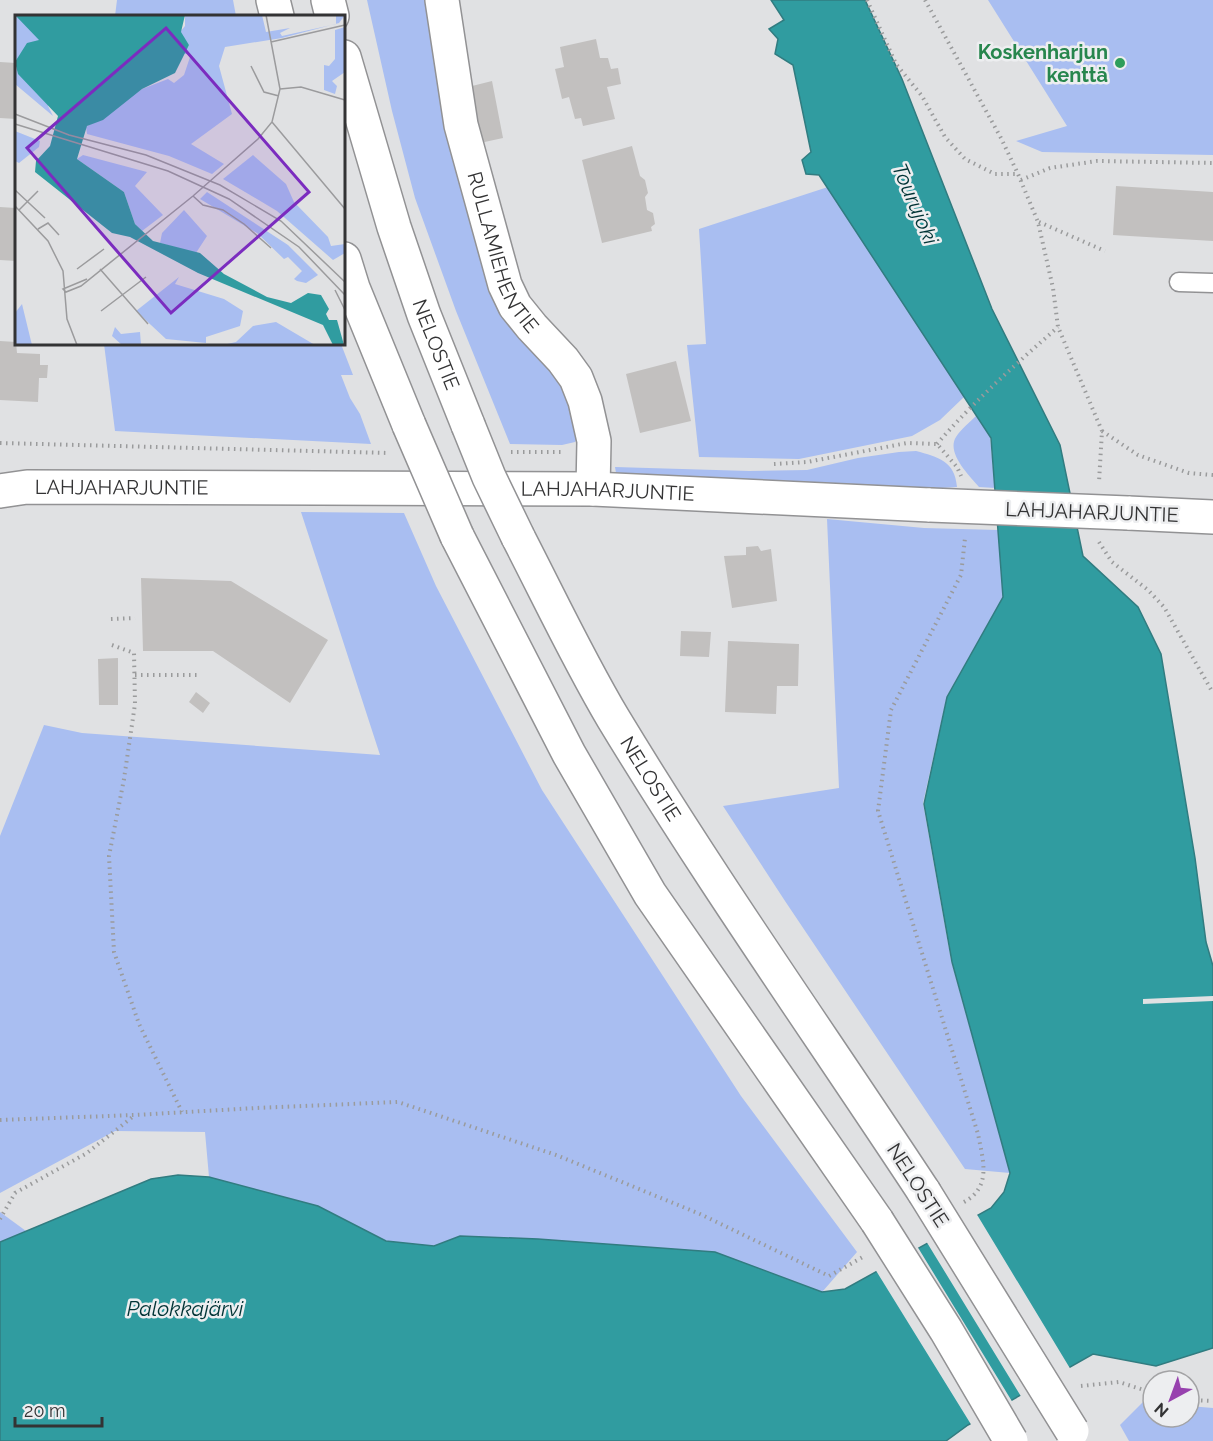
<svg xmlns="http://www.w3.org/2000/svg" width="1213" height="1441" font-family="Raleway,sans-serif">
  <rect width="100%" height="100%" fill="#e0e1e3"/>
  <!-- green -->
  <path fill="#a9bef1" d="M117,0h116l3,16h-121z
    M367,0h65l22,150 100,208 25,76 -4,8 -13,3 -52,-1 -54,-133 -41,-113 -23,-87z
    M988,0h225v155l-171,-3 -26,-11 51,-15z
    M828,187l136,210 -24,23 -28,16 -113,23 -100,-2 -12,-112 19,-1 -7,-115z
    M104,344h237l12,31h-12l9,23 10,16 11,30 -256,-13z
    M976,416l14,21 5,51 -16,-1c-10,-12 -33,-34 -23,-50 5,-8 14,-15 20,-21z
    M916,451c22,6 39,10 41,36l-32,2 -293,-10 -16,-6 -1,-6 134,4 58,-1 51,-12 41,-6z
    M301,512l103,1 32,73 106,204 199,306 116,156 -34,39 6,3 -443,-53 -68,-35 -109,-29 -4,-45 -90,-1 -115,62v-357l44,-111 38,8 298,22z
    M827,519l97,9 74,2 5,67 -56,99 -24,107 28,157 59,213 -45,-4 -180,-268 -62,-95 116,-18z
    M0,1212l26,19 -26,11z
    M1148,1397l5,2v18h36v-11l24,2v33h-84l-9,-16z"/>
  <!-- water -->
  <path fill="#309ca0" stroke="#317c80" stroke-width="1.5" d="M771,0h94l37,79 90,230 68,136 23,111 55,51 23,47 34,204 11,84 7,24v382l-57,18 -63,-12 -125,71 -22,16h-946v-199l151,-63 27,-4 31,2 109,29 68,35 48,5 26,-10 78,3 177,13 107,40 23,-3 146,-81 13,-16 6,-19 -58,-211 -28,-158 23,-107 56,-100 -12,-159 -172,-263 -13,-1 -4,-14 9,-8 -18,-87 -18,-11 3,-15 -9,-10 15,-9z"/>
  <!-- pier -->
  <path fill="#e0e1e3" d="M1213,996v5l-70,3v-5z
    M976,1213l95,157 -49,28 -96,-157z
    M917,1246l96,157 -41,23 -97,-157z"/>
  <!-- building -->
  <path fill="#c2c0bf" d="M596,39l4,19h8l3,11 7,-1 3,16 -14,3 8,32 -32,7 -2,-8 -6,1 -6,-22 -7,2 -7,-30 9,-2 -4,-20z
    M0,62l16,1v56l-16,-1z
    M492,81l11,57 -23,5 -12,-56z
    M632,146l8,30 5,4 3,13 -3,4 2,13 6,3 2,11 -4,3 1,4 -50,12 -20,-83z
    M1116,186l97,6v49l-100,-6z
    M0,207l16,1v53l-16,-1z
    M0,341l16,1 1,11 23,1v11h8l-1,13h-8l-1,24 -38,-2z
    M676,361l15,60 -51,12 -14,-59z
    M758,546l3,5 10,-2 6,52 -45,7 -8,-52 22,-1v-8z
    M141,578l90,3 97,59 -38,63 -77,-52h-70z
    M681,631l30,1 -2,25 -29,-1z
    M728,641l71,3 -1,42h-21l-1,28 -51,-2z
    M118,658v47h-19l-1,-46z
    M196,692l14,11 -7,10 -14,-11z"/>
  <g fill="none" stroke-linecap="round" stroke-linejoin="round">
    <defs>
      <path id="lane" d="M1179,282l34,1"/>
      <g id="street">
        <path id="s1" d="M442,0l19,125 44,160 10,21 17,21 31,33 13,18 9,23 9,40 -1,48"/>
      </g>
      <g id="secondary">
        <path id="s2" d="M0,491l27,-4 566,2 337,16"/>
        <path d="M1128,513l85,4"/>
      </g>
      <g id="highway">
        <path d="M273,0l4,16"/>
        <path d="M328,0l4,16"/>
        <path id="s3" d="M344,57l50,170 30,88 44,110"/>
        <path d="M344,259l9,29 56,137"/>
        <path d="M457,536l112,218 81,140 227,327"/>
        <path id="s4" d="M518,537c31,60 60,122 95,181 98,162 207,316 311,474"/>
      </g>
    </defs>
    <!-- lane casing -->
    <use href="#lane" stroke="#929294" stroke-width="21"/>
    <!-- street casing -->
    <use href="#street" stroke="#929294" stroke-width="36"/>
    <!-- secondary casing -->
    <use href="#secondary" stroke="#929294" stroke-width="36"/>
    <!-- highway casing -->
    <use href="#highway" stroke="#929294" stroke-width="36"/>
    <!-- path -->
    <path stroke="#9a9b9c" stroke-width="4" stroke-dasharray="1.5 4.5" stroke-linecap="butt" d="M867,0l29,64 26,32 23,41 20,22 30,15h23
      M925,0l76,138 17,36 20,48 15,66 5,39 44,104 -3,51
      M1021,180l29,-12 47,-7 116,2
      M1039,222l66,29
      M1102,431l36,24 51,18 24,2
      M0,443l389,10
      M937,444c36,-42 79,-80 121,-117
      M511,452h52
      M774,464l33,-2 100,-19 30,1 20,23 4,9
      M1099,542l13,20 36,28 16,17 49,86
      M111,619l24,-1
      M112,645l22,8 1,51 -11,75 -15,77 5,96 25,72 43,88
      M135,675h66
      M0,1120l135,-5 121,-7 142,-6 158,53 144,59 129,62 34,-19
      M964,1202c28,-15 19,-42 14,-68l-100,-323 13,-101 70,-135 4,-37
      M0,1219l15,-26 72,-40 48,-38
      M1081,1386l38,-4 34,11
      M1189,1400l24,1"/>
    <!-- lane -->
    <use href="#lane" stroke="#fff" stroke-width="18"/>
    <!-- street -->
    <use href="#street" stroke="#fff" stroke-width="33"/>
    <!-- secondary -->
    <use href="#secondary" stroke="#fff" stroke-width="33"/>
    <!-- highway -->
    <use href="#highway" stroke="#fff" stroke-width="33"/>
    <defs>
      <path id="secondary-bridge" d="M930,505l198,8"/>
      <path id="highway-bridge" d="M409,425l48,111
        M468,425l21,52 29,60
        M924,1192l148,239
        M877,1221l69,109 65,111"/>
    </defs>
    <!-- secondary-bridge casing -->
    <use href="#secondary-bridge" stroke="#929294" stroke-width="36" stroke-linecap="butt"/>
    <!-- highway-bridge casing -->
    <use href="#highway-bridge" stroke="#929294" stroke-width="36" stroke-linecap="butt"/>
    <!-- secondary-bridge -->
    <use href="#secondary-bridge" stroke="#fff" stroke-width="33"/>
    <!-- highway-bridge -->
    <use href="#highway-bridge" stroke="#fff" stroke-width="33"/>
  </g>
  <!-- markers -->
  <circle fill="#2e9e5b" stroke="#edeef0" stroke-width="2" cx="1120" cy="63" r="6"/>
  <g text-anchor="middle" stroke-width="5" stroke-linejoin="round" paint-order="stroke">
    <!-- leisure labels -->
    <g font-size="20" font-weight="bold" fill="#27864d" stroke="#edeef0" text-anchor="end">
      <text x="1108" y="59">Koskenharjun<tspan x="1108" dy="23">kenttä</tspan></text>
    </g>
    <!-- street labels -->
    <g font-size="20" fill="#333334" stroke="#edeef0">
      <text dy="7" stroke="none"><textPath href="#s1" startOffset="261">RULLAMIEHENTIE</textPath></text>
      <text dy="7" stroke="none"><textPath href="#s3" startOffset="302">NELOSTIE</textPath></text>
      <text dy="7" stroke="none"><textPath href="#s2" startOffset="122">LAHJAHARJUNTIE</textPath></text>
      <text dy="7" stroke="none"><textPath href="#s2" startOffset="608">LAHJAHARJUNTIE</textPath></text>
      <text transform="translate(1092 512) rotate(2)" y="7">LAHJAHARJUNTIE</text>
      <text dy="7" stroke="none"><textPath href="#s4" startOffset="276">NELOSTIE</textPath></text>
      <text transform="translate(918 1185) rotate(57)" y="7">NELOSTIE</text>
    </g>
    <!-- water labels -->
    <g font-size="21" font-style="italic" fill="#003335" stroke="#edeef0">
      <text transform="translate(915 204) rotate(67)" y="7">Tourujoki</text>
      <text x="185" y="1316">Palokkajärvi</text>
    </g>
  </g>
  <!-- overview -->
  <g transform="translate(15 15)">
    <rect width="330" height="330" fill="#e0e1e3"/>
    <path d="M0,0h37l-4,91 5,10 -38,-32zM170,0h77l4,17 24,-4 -10,5 2,3 54,-12v-9h9l-6,8 -57,15 -57,9 -6,19 13,48 -41,30 33,20 -12,10 -43,-18 -82,-22 -1,-7 56,-38 26,-10 6,4 10,-8 7,-21h-7l5,-9 -9,-13 5,-6zM330,12v45l-13,9 5,5 -2,8 -11,-4v-25l5,1 6,-7v-29zM0,116l25,10 -1,6 -20,16 -4,-2zM68,140l64,17 -12,14 28,29 -21,16 -7,-7 -11,-32 -47,-33zM238,140l33,29 8,18 34,35 3,9 14,-2v9l-12,7 -56,-49 -54,-32zM192,177l81,53 30,30 -12,8 -9,-2 -3,-2 8,-8 -14,-14 -4,2 -27,-26 -57,-34zM169,195l23,26 -11,17 -36,-10 2,-10zM164,262l-4,7 49,15 19,12 -3,15 -34,11v6l-40,-4 -30,-28zM7,289l8,33 2,8h-17v-32zM261,307l39,23h-92l13,-3 17,-16zM100,312l6,7 19,-2 1,13h-19l-10,-9z" fill="#a9bef1"/>
    <path d="M0,0h170l-4,17 8,13 -14,28 -33,16 -39,31 -16,6 -10,33 47,33 11,32 18,17 47,12 24,21 43,23 24,6 17,-10 13,2 8,14 -3,5 3,6h8l7,25h-11l-10,-20 -125,-52 -68,-36 -18,-4 -77,-61 1,-11 14,-15 8,-30 -40,-42 -3,-12 12,-19 12,-3z" fill="#309ca0"/>
    <path fill="none" stroke="#9b9b9d" stroke-width="1.5" d="M256,27l74,-17M236,51l13,26 15,4M265,74l21,-2 44,13M0,99l54,21 77,20 74,30 61,36 64,61M257,107l73,87M0,109l153,47 61,28 70,48 46,48M0,175l30,28M178,181l10,9 20,5 21,14 27,24M0,191l33,35 15,30 4,48 10,26M4,195l19,-19M23,214l10,-6 11,12M62,254l27,-20M85,254l48,55M72,264l-24,10 3,3 15,-6 112,-90 65,-57 14,-17 8,-33 -14,-74M320,275l10,20M86,296l45,-34"/>
    <path fill="#7b2cbf" fill-opacity="0.15" stroke="#7b2cbf" stroke-width="3" d="M151,13l143,164 -138,121 -144,-165z"/>
    <rect width="330" height="330" fill="none" stroke="#333334" stroke-width="3"/>
  </g>
  <!-- north arrow -->
  <g transform="translate(1171 1399) rotate(221)"><circle r="28" fill="#edeef0" stroke="#a3a3a5" stroke-width="1.5"/>
  <path d="M0-4.5L10 22L0 15L-10 22Z" fill="#9741ae"/>
  <text y="-9" font-size="16" font-weight="bold" text-anchor="middle" fill="#333334">N</text>
  </g>
  <!-- scale -->
  <path d="M15 1417v9h87v-9" fill="none" stroke="#333334" stroke-width="3"/>
  <text x="24" y="1417" font-size="18" fill="#333334" stroke="#edeef0" stroke-width="4.5" paint-order="stroke">20 m</text>
</svg>
